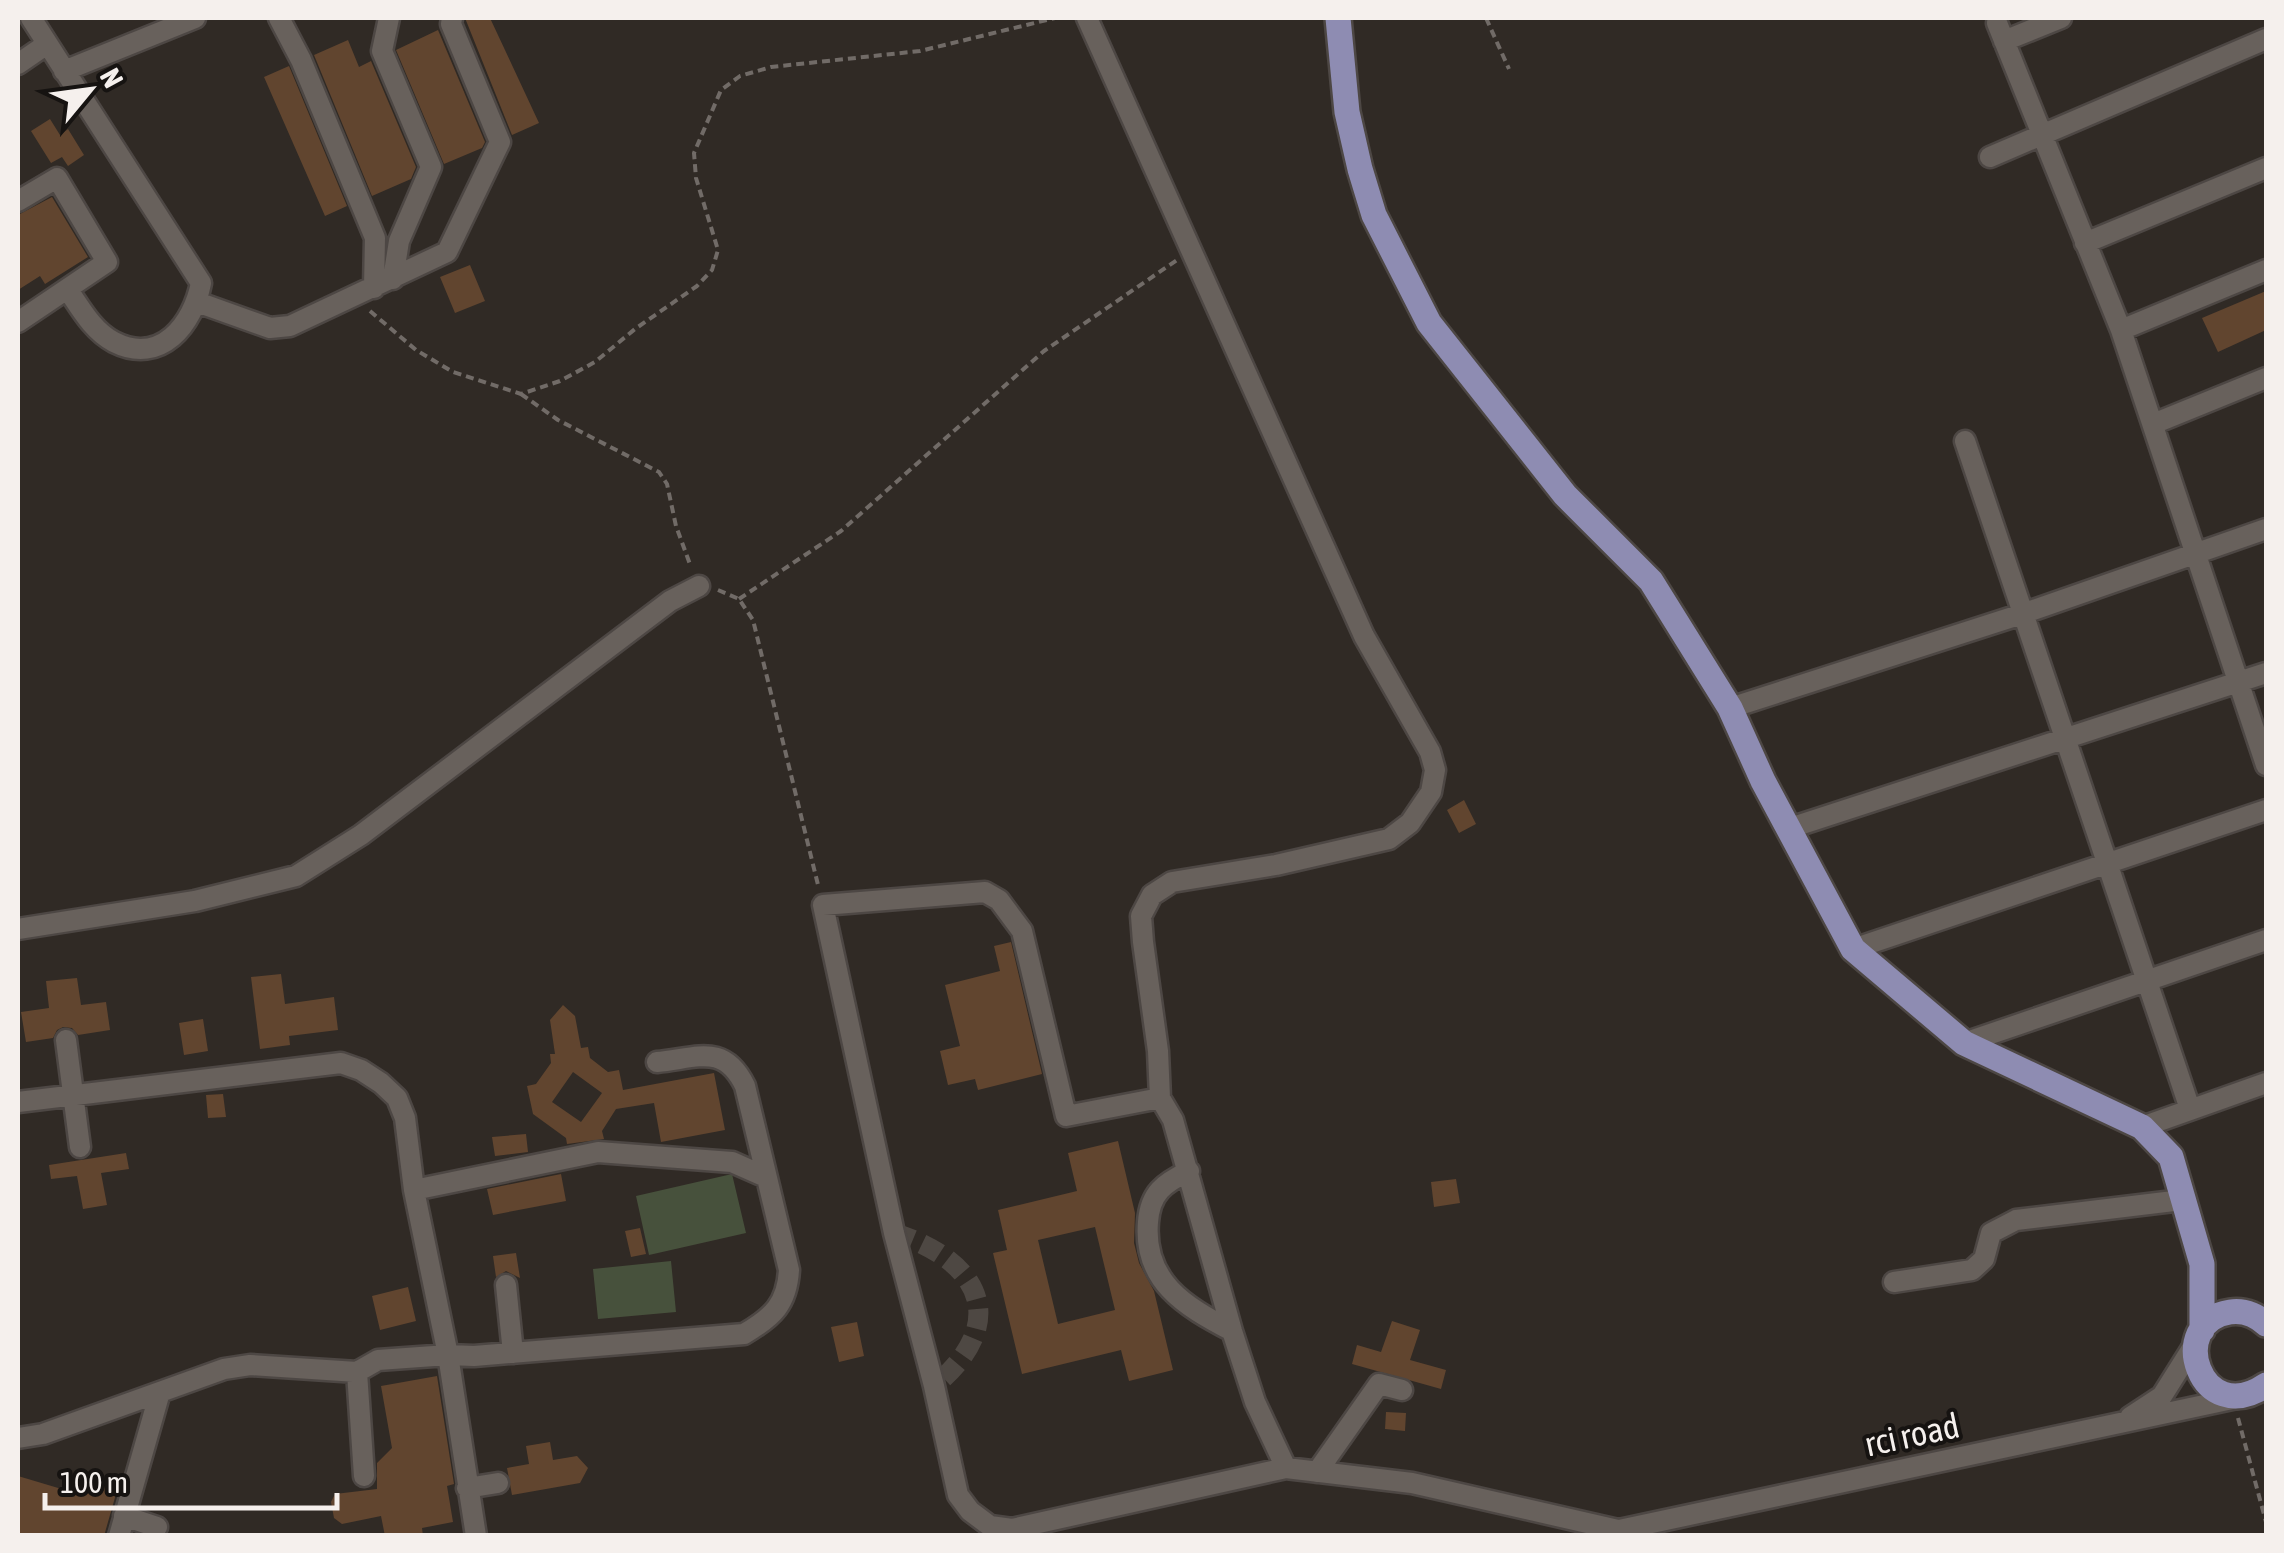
<svg xmlns="http://www.w3.org/2000/svg" width="2284" height="1553" font-family="'Asap Condensed',sans-serif">
  <rect width="100%" height="100%" fill="#302a25"/>
  <!-- green -->
  <path fill="#47513c" d="M732,1174l14,59 -97,22 -13,-59z
    M671,1261l5,51 -78,7 -5,-50z"/>
  <!-- building -->
  <path fill="#61452f" fill-rule="evenodd" d="M465,18h25l49,105 -27,12z
    M438,30l47,112 -3,6 -38,16 -48,-114z
    M348,40l11,27 12,-6 45,106 -5,12 -39,17 -58,-141z
    M289,66l58,140 -22,10 -61,-139z
    M50,119l10,16 8,-6 16,26 -16,11 -6,-9 -11,6 -20,-32z
    M52,197l36,60 -43,27 -5,-8 -22,14v-75z
    M470,265l15,36 -30,12 -15,-36z
    M2266,291v39l-48,22 -16,-34z
    M1464,800l12,24 -17,9 -12,-23z
    M1011,942l31,132 -64,16 -3,-11 -27,6 -8,-34 20,-5 -15,-61 55,-14 -6,-25z
    M281,974l4,30 49,-7 4,33 -49,6 1,9 -30,4 -9,-72z
    M77,978l4,27 25,-3 4,28 -32,5 -6,-7 -9,-1 -6,3 -4,8 -27,4 -5,-30 28,-4 -3,-27z
    M563,1005l12,11 6,32 7,-1 2,11 18,14 11,-2 4,20 91,-17 11,57 -64,12 -7,-39 -38,6 -14,22 2,8 -37,5 -1,-6 -33,-24 -6,-28 9,-2 15,-21 -1,-9h5l-5,-34zM573,1072l29,21 -21,29 -29,-20z
    M203,1019l5,32 -24,4 -5,-32z
    M223,1094l3,23 -18,1 -2,-23z
    M526,1134l2,18 -33,4 -3,-19z
    M1118,1141l17,72 -1,30 5,20 15,28 19,79 -44,11 -8,-31 -99,24 -29,-121 14,-3 -9,-40 79,-19 -9,-38zM1095,1227l20,83 -57,14 -20,-84z
    M126,1153l3,16 -28,4 6,32 -24,4 -6,-33 -26,3 -2,-14z
    M561,1174l5,27 -73,14 -6,-26z
    M1456,1179l4,24 -26,4 -3,-25z
    M640,1228l6,26 -15,3 -6,-26z
    M516,1253l4,25 -14,-7 -10,6 -3,-21z
    M408,1287l8,34 -36,9 -8,-34z
    M1392,1321l28,9 -10,30 36,10 -5,19 -89,-25 5,-19 24,7z
    M857,1322l7,34 -25,6 -8,-35z
    M437,1376l17,108 -7,2 6,36 -31,6 1,8h-38l-4,-20 -39,8 -8,-6 -3,-16 4,-8 42,-5v-26l15,-15 -11,-62z
    M1386,1412l20,1 -1,18 -20,-2z
    M550,1442l3,18 24,-4 11,12 -8,15 -68,12 -5,-27 22,-4 -3,-18z
    M18,1476l67,20 5,-18 28,9 -14,49h-86z"/>
  <g fill="none" stroke-linecap="round" stroke-linejoin="round">
    <!-- minor-tunnel -->
    <path stroke="#4e4843" stroke-width="20" stroke-dasharray="20 10" stroke-linecap="butt" d="M894,1233c86,27 118,89 40,153"/>
    <defs>
      <path id="minor" d="M31,18l170,265c-8,41 -40,83 -87,59 -21,-11 -33,-33 -46,-52
        M279,18l22,42 74,178 -1,50
        M389,18l-7,33 49,116 -32,74 -6,38
        M1087,18l277,618 66,116 5,18 -4,22 -21,31 -21,16 -113,26 -104,17 -20,13 -11,21 2,26 15,109 2,47 13,22 59,211 23,71 31,66 126,15 206,47
        M1997,23l124,307 145,435
        M2004,41l57,-23
        M18,64l29,-20
        M64,71l131,-53
        M1990,157l276,-118
        M18,201l39,-23 50,84 -89,60
        M2085,243l181,-75
        M197,302l73,26 20,-2 157,-74 53,-110 -49,-118 1,-6
        M2121,330l145,-60
        M2153,424l113,-46
        M1965,441l225,668
        M1730,708l292,-94 244,-85
        M1790,828l476,-155
        M18,929l177,-28 101,-25 65,-41 309,-234 29,-15
        M1853,949l413,-139
        M66,1040l14,107
        M1964,1043l302,-103
        M1160,1098l-94,18 -44,-185 -23,-31 -14,-8 -162,13 71,328 40,153 24,109 12,16 20,15 22,3 274,-61
        M18,1102l323,-39 20,7 20,13 16,15 8,20 9,72 34,165 28,181
        M2142,1127l124,-44
        M1189,1171c-25,12 -39,22 -41,51 -5,59 36,84 84,109
        M414,1190l184,-38 134,10 34,15
        M1894,1282l78,-12 12,-11 7,-26 25,-13 166,-20
        M506,1285l7,68
        M357,1372l7,104
        M2130,1417l32,-21 34,-54
        M18,1438l25,-4 181,-65 26,-4 107,7 21,-12 70,-5 26,1 270,-22c29,-17 43,-30 45,-64l-44,-184c-21,-43 -47,-28 -88,-24
        M1317,1472l62,-88 23,6
        M467,1488l31,-5
        M124,1516l33,11
        M1605,1533l632,-135
        M119,1536l41,-144"/>
      <path id="major" d="M1338,18l9,94 13,57 14,46 55,108 136,172 86,86 79,127 33,73 90,168 111,94 178,84 29,30 31,107v66
        M2266,1324c-10,-9 -22,-14 -36,-12 -65,10 -30,118 36,73"/>
    </defs>
    <!-- minor casing -->
    <use href="#minor" stroke="#4d4744" stroke-width="25"/>
    <!-- major casing -->
    <use href="#major" stroke="#4d4744" stroke-width="30"/>
    <!-- path -->
    <path stroke="#716b67" stroke-width="4" stroke-dasharray="8 5" stroke-linecap="butt" d="M1486,18l23,51
      M370,311l46,39 37,22 68,22 39,-13 35,-19 40,-33 62,-43 15,-16 6,-20 -22,-72 -2,-25 27,-63 19,-14 31,-9 149,-16 135,-33
      M521,394l37,26 101,52 8,12 9,42 15,41
      M718,590l21,9 14,21 66,269
      M739,599l102,-68 203,-180 133,-91
      M2238,1418l28,104"/>
    <!-- minor -->
    <use href="#minor" stroke="#68615c" stroke-width="20"/>
    <!-- major -->
    <use href="#major" stroke="#8e8cb2" stroke-width="25"/>
  </g>
  <g text-anchor="middle" stroke-width="8" stroke-linejoin="round" paint-order="stroke">
    <!-- street labels -->
    <g font-size="35" fill="#f5f0ed" stroke="#161311">
      <text transform="translate(1912 1435) rotate(-12)" y="12">rci road</text>
    </g>
  </g>
  <!-- border -->
  <rect width="2284" height="1553" fill="none" stroke="#f5f0ed" stroke-width="40"/>
  <!-- north arrow -->
  <g transform="translate(90 90) rotate(61)" stroke="#161311" stroke-width="8" paint-order="stroke">
  <path d="M0-8L18 38L0 25L-18 38Z" fill="#f5f0ed"/>
  <text y="-15" font-size="28" font-weight="bold" text-anchor="middle" fill="#f5f0ed">N</text>
  </g>
  <!-- scale -->
  <path d="M45 1493v15h292v-15" fill="none" stroke="#f5f0ed" stroke-width="5"/>
  <text x="60" y="1493" font-size="30" fill="#f5f0ed" stroke="#161311" stroke-width="8" paint-order="stroke">100 m</text>
</svg>
